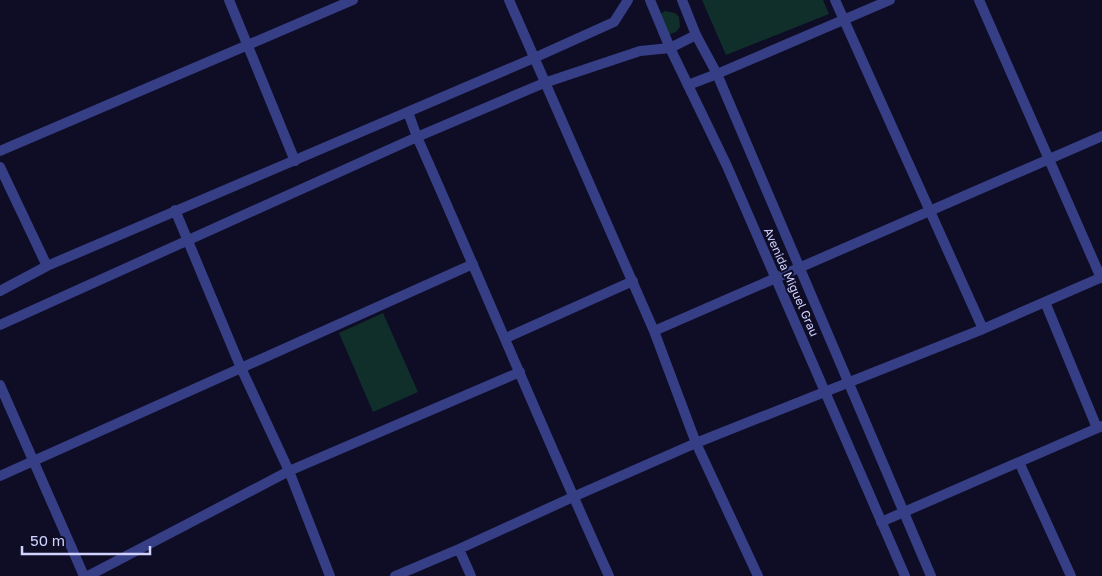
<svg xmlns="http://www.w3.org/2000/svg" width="1102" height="576" font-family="'Golos Text',sans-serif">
  <rect width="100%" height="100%" fill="#0e0d25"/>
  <!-- green -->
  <path fill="#102f2a" d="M702,0h121l6,14 -103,41z
    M665,11l10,2 4,4 1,10 -4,5 -9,3 -8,-20z
    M383,313l35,79 -45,20 -34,-79z"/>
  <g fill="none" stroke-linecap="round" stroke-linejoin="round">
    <!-- minor -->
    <path stroke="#363e86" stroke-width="10" d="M229,0l66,161
      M509,0l145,331 42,112 62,133
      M835,0l148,329
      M979,0l122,278
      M688,85l29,-11 173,-74
      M408,112l9,25c65,146 126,294 192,439
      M0,151l353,-151
      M0,167l47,99
      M175,210l66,158 48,103 41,105
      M0,291l47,-25 487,-208 80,-36 14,-22
      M1045,302l52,126
      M0,325l417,-188 127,-54 96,-32 30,-3 26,-13
      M654,331l448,-195
      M506,338l127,-57
      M0,385l84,191
      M1019,462l52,114
      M0,476l473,-212
      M881,522l221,-96
      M459,549l12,27
      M88,576l201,-105 231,-99
      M395,576l64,-27 114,-52 123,-54 287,-114 119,-52"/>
    <!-- tertiary -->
    <path stroke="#363e86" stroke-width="10" d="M650,0l20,48 57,118 178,410
      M682,0l14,35 21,39 214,502"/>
  </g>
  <g text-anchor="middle" stroke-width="4" stroke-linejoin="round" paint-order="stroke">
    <!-- street labels -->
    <g font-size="12" fill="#d1d2ff" stroke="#0e0d25">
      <text transform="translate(791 282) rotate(66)" y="4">Avenida Miguel Grau</text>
    </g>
  </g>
  <!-- scale -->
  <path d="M22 546v8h128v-8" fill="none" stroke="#d1d2ff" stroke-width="2.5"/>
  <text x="30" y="546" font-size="15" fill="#d1d2ff" stroke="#0e0d25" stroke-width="4" paint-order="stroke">50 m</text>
</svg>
